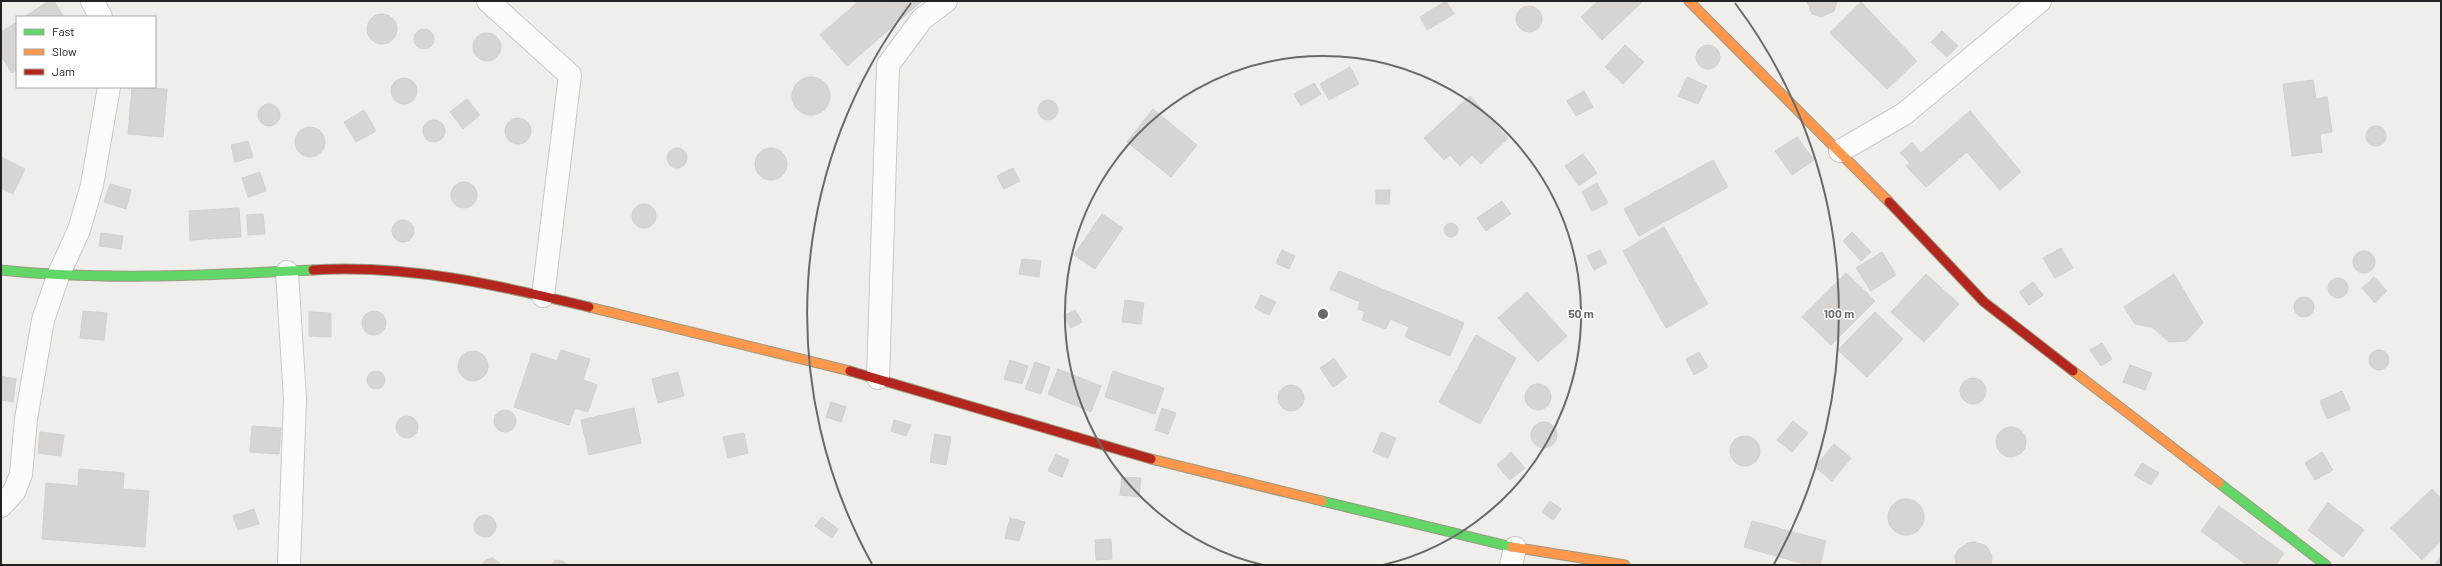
<svg xmlns="http://www.w3.org/2000/svg" width="2442" height="566" font-family="Barlow,sans-serif">
  <rect width="100%" height="100%" fill="#f0eeeb"/>
  <!-- building -->
  <path fill="#d7d4d2" stroke="#d3d0cc" d="M49,1h5l10,16h-40z
    M859,1l62,1 -74,64 -27,-31z
    M1446,1l8,13 -27,16 -7,-13z
    M1598,1h45l-41,39 -21,-23z
    M1807,1h30l-3,10 -13,6 -9,-3z
    M1861,2l56,59 -30,28 -57,-56z
    M1516 19a13 13 0 1 1 26 0a13 13 0 1 1-26 0Z
    M367 29a15 15 0 1 1 30 0a15 15 0 1 1-30 0Z
    M17,22v47l-5,4 -11,-17v-24z
    M414 39a10 10 0 1 1 20 0a10 10 0 1 1-20 0Z
    M1942,31l16,15 -11,11 -16,-15z
    M473 47a14 14 0 1 1 28 0a14 14 0 1 1-28 0Z
    M1696 57a12 12 0 1 1 24 0a12 12 0 1 1-24 0Z
    M1625,45l19,17 -21,22 -18,-17z
    M1350,67l9,17 -30,16 -9,-16z
    M1687,77l20,9 -9,18 -20,-8z
    M792 96a19 19 0 1 1 38 0a19 19 0 1 1-38 0Z
    M391 91a13 13 0 1 1 26 0a13 13 0 1 1-26 0Z
    M2313,80l3,19 11,-2 5,35 -12,2 2,18 -30,4 -9,-72z
    M1314,83l7,11 -20,12 -7,-12z
    M132,87l35,2 -4,48 -35,-3z
    M1584,91l9,16 -17,9 -9,-15z
    M1470,96l38,42 -27,26 -9,-9 -12,11 -10,-11 -6,5 -20,-22z
    M467,99l13,16 -17,14 -13,-17z
    M1038 110a10 10 0 1 1 20 0a10 10 0 1 1-20 0Z
    M258 115a11 11 0 1 1 22 0a11 11 0 1 1-22 0Z
    M1153,109l44,36 -26,32 -44,-35z
    M364,110l12,21 -20,11 -12,-20z
    M1970,111l51,61 -21,18 -33,-38 -41,35 -20,-21 4,-3 -10,-10 12,-10 9,10z
    M505 131a13 13 0 1 1 26 0a13 13 0 1 1-26 0Z
    M423 131a11 11 0 1 1 22 0a11 11 0 1 1-22 0Z
    M2366 136a10 10 0 1 1 20 0a10 10 0 1 1-20 0Z
    M295 142a15 15 0 1 1 30 0a15 15 0 1 1-30 0Z
    M1797,137l17,23 -22,15 -17,-24z
    M248,141l5,16 -18,5 -4,-17z
    M667 158a10 10 0 1 1 20 0a10 10 0 1 1-20 0Z
    M755 164a16 16 0 1 1 32 0a16 16 0 1 1-32 0Z
    M1583,154l14,19 -18,13 -14,-20z
    M1,157l24,12 -12,25 -12,-6z
    M1713,160l15,27 -89,49 -15,-27z
    M1013,168l7,13 -16,8 -7,-13z
    M260,172l6,19 -18,6 -6,-19z
    M451 195a13 13 0 1 1 26 0a13 13 0 1 1-26 0Z
    M1597,183l11,20 -16,8 -10,-19z
    M110,184l21,6 -5,19 -22,-7z
    M1376,190h14l-1,14h-13z
    M1502,201l9,13 -25,17 -9,-13z
    M632 216a12 12 0 1 1 24 0a12 12 0 1 1-24 0Z
    M239,208l2,29 -51,3 -1,-29z
    M263,214l2,20 -17,1 -1,-20z
    M1102,214l21,14 -28,41 -21,-14z
    M392 231a11 11 0 1 1 22 0a11 11 0 1 1-22 0Z
    M1444 230a7 7 0 1 1 14 0a7 7 0 1 1-14 0Z
    M1664,227l44,77 -42,24 -43,-77z
    M1852,232l19,20 -10,9 -18,-20z
    M101,233l22,3 -2,13 -22,-3z
    M2061,248l12,20 -18,10 -12,-20z
    M1282,250l13,6 -6,13 -13,-6z
    M1600,250l7,13 -13,7 -7,-14z
    M2353 262a11 11 0 1 1 22 0a11 11 0 1 1-22 0Z
    M1882,252l14,23 -25,16 -15,-23z
    M1022,259l19,2 -2,16 -20,-3z
    M1339,271l125,52 -14,33 -45,-19 4,-10 -19,-8 -4,10 -24,-9 3,-8 -7,-3 2,-7 -30,-13z
    M1846,273l29,28 -44,44 -29,-28z
    M1926,274l33,30 -35,38 -33,-30z
    M2174,274l29,49 -17,18 -17,1 -17,-15 -17,-3 -11,-17z
    M2374,277l13,14 -12,12 -13,-15z
    M2328 288a10 10 0 1 1 20 0a10 10 0 1 1-20 0Z
    M2033,282l10,13 -14,10 -10,-13z
    M1527,292l40,44 -29,26 -40,-44z
    M1261,295l15,7 -7,13 -14,-7z
    M2294 307a10 10 0 1 1 20 0a10 10 0 1 1-20 0Z
    M1125,300l19,3 -3,21 -19,-2z
    M1075,310l7,12 -11,6 -7,-12z
    M362 323a12 12 0 1 1 24 0a12 12 0 1 1-24 0Z
    M83,311l24,2 -3,27 -24,-2z
    M309,312l22,1v24l-22,-1z
    M1875,312l28,27 -36,38 -29,-27z
    M1476,335l40,23 -36,66 -41,-22z
    M2102,343l10,16 -11,7 -11,-16z
    M561,350l29,9 -7,21 14,5 -9,27 -13,-4 -6,17 -55,-18 18,-54 25,8z
    M2369 360a10 10 0 1 1 20 0a10 10 0 1 1-20 0Z
    M458 366a15 15 0 1 1 30 0a15 15 0 1 1-30 0Z
    M1699,352l9,15 -14,8 -8,-16z
    M1334,358l13,19 -14,10 -13,-19z
    M1010,360l18,6 -6,18 -18,-5z
    M1035,362l15,5 -9,27 -16,-5z
    M2130,365l22,8 -7,17 -22,-8z
    M1058,369l43,17 -10,26 -43,-18z
    M1113,371l51,17 -9,26 -50,-17z
    M367 380a9 9 0 1 1 18 0a9 9 0 1 1-18 0Z
    M678,372l6,24 -26,7 -6,-24z
    M1,376l15,3 -3,23 -12,-2z
    M1960 391a13 13 0 1 1 26 0a13 13 0 1 1-26 0Z
    M1525 397a13 13 0 1 1 26 0a13 13 0 1 1-26 0Z
    M1278 398a13 13 0 1 1 26 0a13 13 0 1 1-26 0Z
    M2342,391l8,18 -23,10 -7,-18z
    M831,402l15,5 -5,15 -15,-5z
    M634,408l7,35 -52,12 -8,-35z
    M1162,408l14,5 -8,21 -13,-4z
    M494 421a11 11 0 1 1 22 0a11 11 0 1 1-22 0Z
    M396 427a11 11 0 1 1 22 0a11 11 0 1 1-22 0Z
    M894,420l17,5 -5,11 -15,-5z
    M1793,421l15,12 -16,19 -15,-12z
    M1531 435a13 13 0 1 1 26 0a13 13 0 1 1-26 0Z
    M252,426l29,2 -2,26 -29,-2z
    M1996 442a15 15 0 1 1 30 0a15 15 0 1 1-30 0Z
    M40,432l24,3 -3,21 -23,-3z
    M1381,432l15,6 -8,20 -15,-6z
    M744,433l4,20 -20,5 -5,-21z
    M935,434l16,3 -5,28 -16,-3z
    M1730 451a15 15 0 1 1 30 0a15 15 0 1 1-30 0Z
    M1834,444l17,14 -19,23 -17,-14z
    M1511,452l14,16 -15,12 -13,-15z
    M2322,452l11,18 -18,10 -10,-17z
    M1056,454l13,6 -7,17 -14,-6z
    M2142,463l17,10 -8,12 -17,-10z
    M79,469l45,4 -1,16 26,2 -4,56 -103,-8 4,-56 32,3z
    M1122,477l19,1 -2,19 -19,-2z
    M2432,489l9,10v42l-19,19 -31,-32z
    M1888 517a18 18 0 1 1 36 0a18 18 0 1 1-36 0Z
    M1550,501l11,8 -8,11 -11,-8z
    M2328,503l36,27 -21,27 -35,-27z
    M2219,506l65,47 -8,12h-29l-46,-34z
    M254,509l5,15 -21,6 -5,-14z
    M474 526a11 11 0 1 1 22 0a11 11 0 1 1-22 0Z
    M822,517l16,12 -6,9 -17,-12z
    M1010,518l15,4 -6,19 -14,-3z
    M1752,521l74,20 -6,24h-12l-64,-18z
    M1111,539l1,20 -16,1 -1,-20z
    M1974,542l11,3 4,5 3,6 -1,9h-35l-1,-9 3,-6 10,-7z
    M2441,555v10h-6z
    M493,558l9,7h-21l5,-5z
    M556,560l7,1 5,4h-17z"/>
  <g fill="none" stroke-linecap="round" stroke-linejoin="round">
    <defs>
      <path id="street" d="M92,1l9,16
        M488,1l82,74 -27,221
        M1840,151l64,-37 136,-113
        M287,272l8,127 -6,166
        M878,378l10,-313 34,-46 24,-18
        M1,506l13,-14 7,-18 5,-55 17,-99 15,-44 21,-46 13,-45 17,-98
        M1511,565l4,-17"/>
      <path id="fast" d="M1,270c104,11 208,5 312,0
        M2219,483l107,82
        M1322,501l190,46"/>
      <path id="slow" d="M1689,1l200,201
        M589,307l261,64
        M2073,371l146,112
        M1151,459l171,42
        M1512,547l113,18"/>
      <path id="jam" d="M1889,202l95,100 89,69
        M313,270c94,-6 185,15 276,37
        M850,371l301,88"/>
    </defs>
    <!-- street casing -->
    <use href="#street" stroke="#c9c8c7" stroke-width="24"/>
    <!-- fast casing -->
    <use href="#fast" stroke="#999a82" stroke-width="11"/>
    <!-- slow casing -->
    <use href="#slow" stroke="#999a82" stroke-width="11"/>
    <!-- jam casing -->
    <use href="#jam" stroke="#999a82" stroke-width="11"/>
    <!-- street -->
    <use href="#street" stroke="#fdfcfc" stroke-width="22"/>
    <!-- fast -->
    <use href="#fast" stroke="#63d668" stroke-width="9"/>
    <!-- slow -->
    <use href="#slow" stroke="#ff974d" stroke-width="9"/>
    <!-- jam -->
    <use href="#jam" stroke="#b3261e" stroke-width="9"/>
  </g>
  <!-- distance rings -->
  <g fill="none" stroke="#6a6968" stroke-width="2">
    <path d="M1263 565A258 258 0 1 1 1383 565"/>
    <path d="M872 564A516 516 0 0 1 911 3M1735 3A516 516 0 0 1 1774 564"/>
  </g>
  <circle cx="1323" cy="314" r="6" fill="#6a6968" stroke="#fff" stroke-width="2"/>
  <g font-size="12" text-anchor="middle" font-weight="bold" fill="#6a6968" stroke="#fff" stroke-width="3" stroke-linejoin="round" paint-order="stroke">
    <text x="1581" y="318">50 m</text>
    <text x="1839" y="318">100 m</text>
  </g>
  <!-- border -->
  <rect width="2442" height="566" fill="none" stroke="#222222" stroke-width="4"/>
  <!-- legend -->
  <rect x="16" y="16" width="140" height="72" fill="#ffffff" stroke="#a7a7a7"/>
  <rect x="24" y="29" width="20" height="6" fill="#63d668" stroke="#a7a7a7"/>
  <text x="52" y="36" font-size="12" fill="#222222">Fast</text>
  <rect x="24" y="49" width="20" height="6" fill="#ff974d" stroke="#a7a7a7"/>
  <text x="52" y="56" font-size="12" fill="#222222">Slow</text>
  <rect x="24" y="69" width="20" height="6" fill="#b3261e" stroke="#a7a7a7"/>
  <text x="52" y="76" font-size="12" fill="#222222">Jam</text>
</svg>
